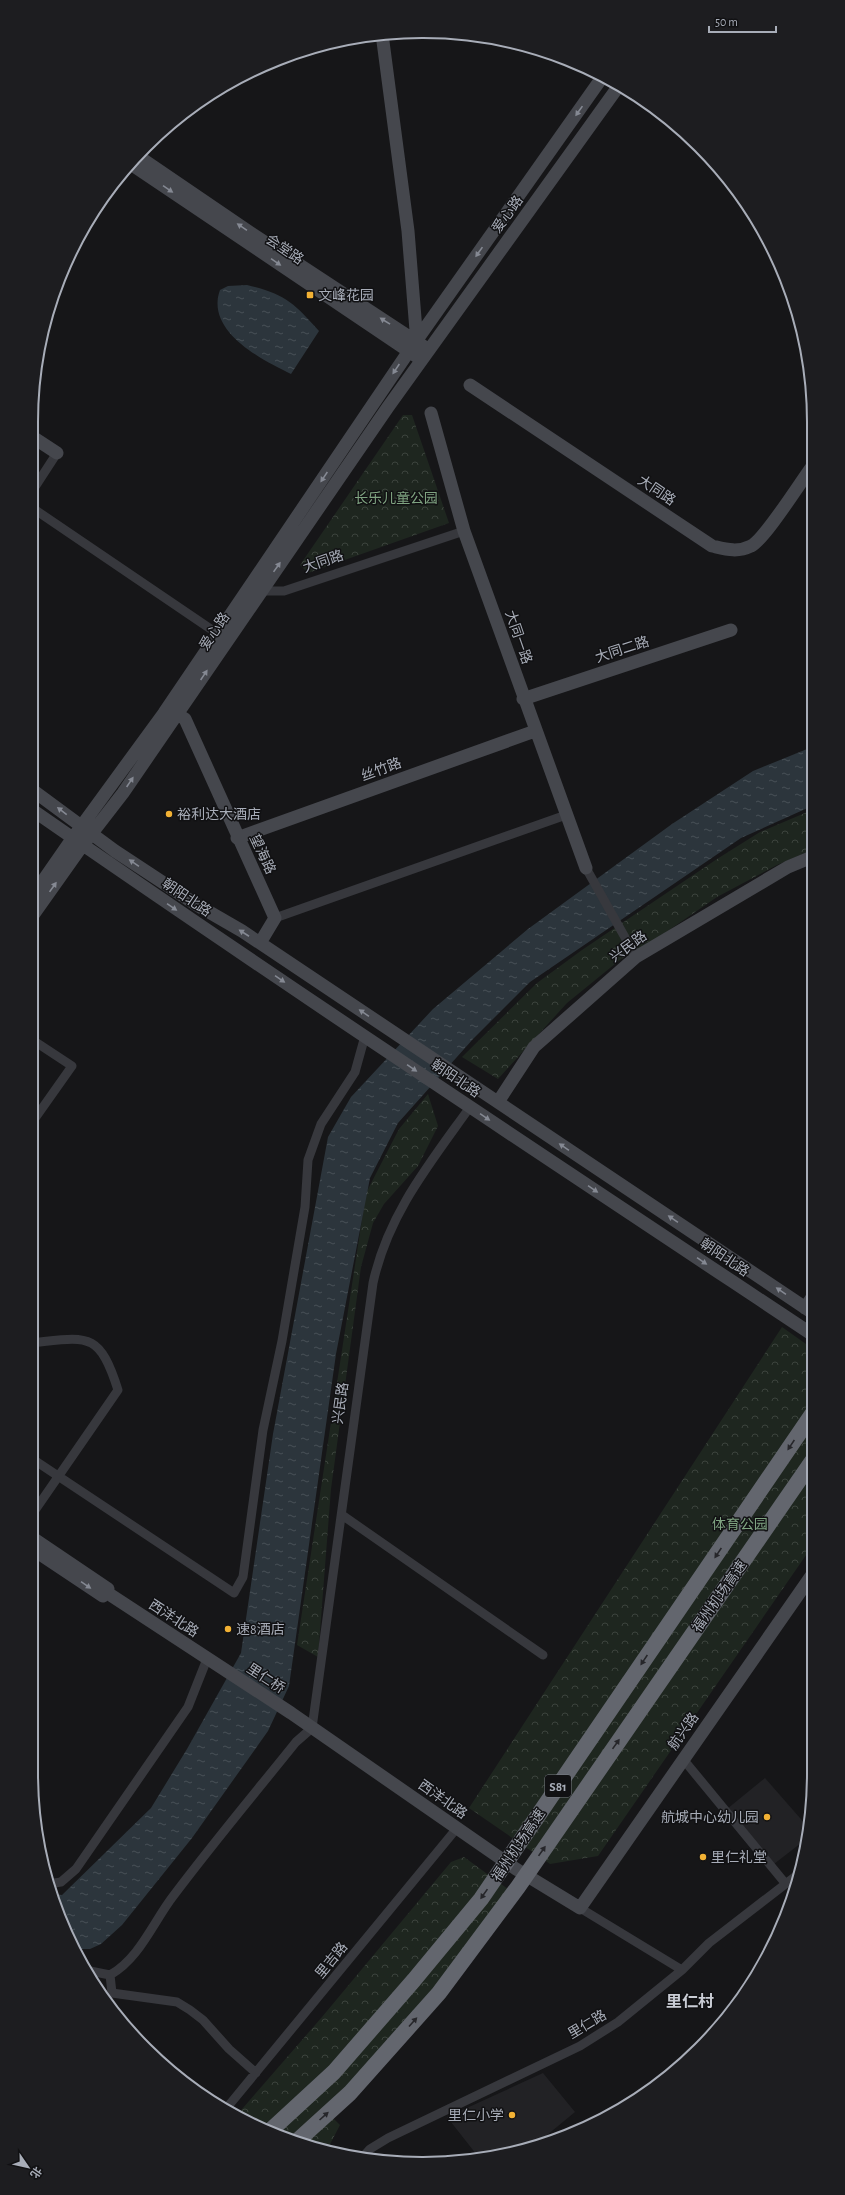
<svg xmlns="http://www.w3.org/2000/svg" width="845" height="2195" font-family="'Alegreya Sans','Noto Sans SC',sans-serif">
  <style>
    .built { fill: #222225 }
    .forest { fill: url(#forest-crowns) }
    .water { fill: url(#water-ripples) }
    .lines { fill: none; stroke-linecap: round; stroke-linejoin: round }
    .street { stroke: #37383d; stroke-width: 9 }
    .secondary { stroke: #45474d; stroke-width: 13 }
    .highway-bridge { stroke: #63666e; stroke-width: 16 }
    .oneway { fill: #858993 }
    .oneway2 { fill: #26262a }
    .poi-dot { fill: #f2b134; stroke: #111113; stroke-width: 1.5 }
    .labels { text-anchor: middle; stroke-width: 3; stroke-linejoin: round; paint-order: stroke }
    .shield { fill: #111113; stroke: #7b7e86; stroke-width: 1 }
    .shield-label { font-size: 13px; font-weight: bold; fill: #a8adb8 }
    .street-label { font-size: 14px; fill: #a8adb8; stroke: #111113 }
    .poi-label { font-size: 14px; fill: #a8adb8; stroke: #111113; text-anchor: start }
    .park-label { font-size: 14px; fill: #7fa381; stroke: #111113 }
    .quarter-label { font-size: 16px; font-weight: bold; fill: #c9ccd4; stroke: #111113 }
    .rim { fill: none; stroke: #a8adb8; stroke-width: 2 }
  </style>
  <defs>
    <pattern id="forest-crowns" width="20" height="18" patternUnits="userSpaceOnUse"><rect width="20" height="18" fill="#1e261f"/><path d="M2 6a3 3 0 1 1 6 0M12 15a3 3 0 1 1 6 0" fill="none" stroke="#3c433d"/></pattern>
    <pattern id="water-ripples" width="26" height="14" patternUnits="userSpaceOnUse"><rect width="26" height="14" fill="#2c353c"/><path d="M2 4q2-2 4 0t4 0M15 11q2-2 4 0t4 0" fill="none" stroke="#485056"/></pattern>
  </defs>
  <rect width="100%" height="100%" fill="#161618"/>
  <path class="built" d="M765,1778L807,1826L805,1840L774,1864L727,1809Z
    M543,2073L575,2112L535,2145L499,2156L480,2159L447,2117Z"/>
  <path class="forest" d="M403,415H412L449,523L308,573L300,565Z
    M812,810V850L777,865L717,897L656,939L621,959L567,1003L498,1079L462,1057L537,983L582,950L717,859L760,832Z
    M428,1094L438,1126L418,1166L384,1204L373,1223L361,1267L331,1489L318,1657L297,1645L366,1193L399,1129Z
    M782,1327L813,1349V1545L598,1856L550,1864L469,1808Z
    M464,1857L512,1892L443,1980L326,2111L340,2125L327,2150L297,2143L236,2116L322,2017L451,1862Z"/>
  <path class="water" d="M247,285C285,294 294,303 319,331L291,374C262,360 205,331 220,290L228,286Z
    M812,747V806L741,838L530,982L473,1039L398,1123L370,1178L336,1354L289,1686L268,1731L192,1838L122,1925L101,1944L90,1949H75L51,1894L62,1895L151,1808L187,1749L241,1653L273,1434L328,1137L351,1097L433,1009L528,929L672,824L753,771Z"/>
  <g class="lines">
    <path class="street" d="M31,493L57,453
      M31,507L218,634
      M260,591H284L464,531
      M586,868L636,957
      M275,918L566,815
      M31,1039L72,1066L31,1124
      M31,1343C87,1337 99,1330 118,1390L31,1516
      M31,1458L234,1593L243,1577L263,1430L282,1341L305,1207L308,1160L321,1124L355,1072L365,1036
      M342,1515L543,1655
      M683,1759L785,1883
      M48,1884L61,1882L76,1869L188,1707L207,1659
      M580,1908L682,1970
      M85,1970L110,1975C140,1958 153,1922 174,1895C213,1843 255,1793 296,1742L312,1728L373,1283C388,1214 430,1163 470,1107
      M110,1975L112,1993L177,2002L190,2010L203,2020L229,2049L256,2073
      M225,2110L457,1828
      M362,2158L370,2149L388,2138L580,2046L618,2022L682,1970L709,1943L801,1872"/>
    <path class="secondary" d="M382,34L408,231L417,343
      M138,156L251,233L423,346
      M131,164L416,356
      M470,385L712,546C725,549 737,553 751,546C764,540 800,483 811,468
      M431,413L464,531L586,868
      M31,436L57,453
      M523,699L731,630
      M177,714L185,719L275,918L260,943
      M31,789L115,851L197,905L242,931L813,1313
      M31,809C289,988 551,1161 813,1335
      M237,838L535,731
      M31,898L72,839L164,713L409,351L601,79
      M31,918L82,846L123,793L388,407L618,87
      M498,1102L534,1047L636,957L788,867L812,857
      M805,1308L813,1296
      M31,1537L108,1589L103,1596L31,1548
      M106,1592L291,1713L516,1869L580,1908L814,1572"/>
    <path class="highway-bridge" d="M270,2131L334,2072L414,1980L481,1899L813,1413
      M295,2143L350,2093L439,1993L518,1887L813,1460"/>
  </g>
  <defs><path id="oneway-solid" d="M-6-.8H1V-3.2L6.5 0L1 3.2V.8H-6Z"/></defs>
  <g class="oneway">
    <use href="#oneway-solid" transform="translate(579 111) rotate(125)"/>
    <use href="#oneway-solid" transform="translate(168 189) rotate(34)"/>
    <use href="#oneway-solid" transform="translate(242 227) rotate(-146)"/>
    <use href="#oneway-solid" transform="translate(479 252) rotate(125)"/>
    <use href="#oneway-solid" transform="translate(276 262) rotate(34)"/>
    <use href="#oneway-solid" transform="translate(385 321) rotate(-148)"/>
    <use href="#oneway-solid" transform="translate(396 369) rotate(124)"/>
    <use href="#oneway-solid" transform="translate(324 477) rotate(124)"/>
    <use href="#oneway-solid" transform="translate(277 567) rotate(-55)"/>
    <use href="#oneway-solid" transform="translate(204 675) rotate(-56)"/>
    <use href="#oneway-solid" transform="translate(130 782) rotate(-56)"/>
    <use href="#oneway-solid" transform="translate(62 811) rotate(-142)"/>
    <use href="#oneway-solid" transform="translate(134 863) rotate(-146)"/>
    <use href="#oneway-solid" transform="translate(53 887) rotate(-55)"/>
    <use href="#oneway-solid" transform="translate(172 907) rotate(34)"/>
    <use href="#oneway-solid" transform="translate(244 933) rotate(-147)"/>
    <use href="#oneway-solid" transform="translate(280 979) rotate(34)"/>
    <use href="#oneway-solid" transform="translate(364 1013) rotate(-146)"/>
    <use href="#oneway-solid" transform="translate(412 1068) rotate(34)"/>
    <use href="#oneway-solid" transform="translate(485 1117) rotate(34)"/>
    <use href="#oneway-solid" transform="translate(564 1147) rotate(-146)"/>
    <use href="#oneway-solid" transform="translate(593 1189) rotate(34)"/>
    <use href="#oneway-solid" transform="translate(673 1219) rotate(-146)"/>
    <use href="#oneway-solid" transform="translate(702 1261) rotate(34)"/>
    <use href="#oneway-solid" transform="translate(781 1291) rotate(-146)"/>
    <use href="#oneway-solid" transform="translate(86 1585) rotate(34)"/>
  </g>
  <g class="oneway2">
    <use href="#oneway-solid" transform="translate(791 1445) rotate(124)"/>
    <use href="#oneway-solid" transform="translate(718 1553) rotate(124)"/>
    <use href="#oneway-solid" transform="translate(644 1660) rotate(124)"/>
    <use href="#oneway-solid" transform="translate(616 1744) rotate(-55)"/>
    <use href="#oneway-solid" transform="translate(542 1851) rotate(-55)"/>
    <use href="#oneway-solid" transform="translate(484 1894) rotate(125)"/>
    <use href="#oneway-solid" transform="translate(413 2022) rotate(-48)"/>
    <use href="#oneway-solid" transform="translate(324 2116) rotate(-42)"/>
  </g>
  <g class="poi-dot">
    <rect x="306" y="291" width="8" height="8" rx="2"/>
    <circle cx="169" cy="814" r="4"/>
    <circle cx="228" cy="1629" r="4"/>
    <circle cx="767" cy="1817" r="4"/>
    <circle cx="703" cy="1857" r="4"/>
    <circle cx="512" cy="2115" r="4"/>
  </g>
  <g class="labels">
    <rect class="shield" x="545" y="1775" width="26" height="22" rx="3"/>
    <g class="shield-label">
      <text x="558" y="1791">S81</text>
    </g>
    <g class="street-label">
      <text transform="translate(507 214) rotate(-54)" y="5">爱心路</text>
      <text transform="translate(285 249) rotate(34)" y="5">会堂路</text>
      <text transform="translate(657 490) rotate(34)" y="5">大同路</text>
      <text transform="translate(323 561) rotate(-19)" y="5">大同路</text>
      <text transform="translate(214 631) rotate(-56)" y="5">爱心路</text>
      <text transform="translate(519 637) rotate(71)" y="5">大同一路</text>
      <text transform="translate(622 649) rotate(-18)" y="5">大同二路</text>
      <text transform="translate(381 769) rotate(-20)" y="5">丝竹路</text>
      <text transform="translate(263 854) rotate(65)" y="5">望海路</text>
      <text transform="translate(187 897) rotate(34)" y="5">朝阳北路</text>
      <text transform="translate(628 946) rotate(-36)" y="5">兴民路</text>
      <text transform="translate(456 1078) rotate(34)" y="5">朝阳北路</text>
      <text transform="translate(725 1257) rotate(34)" y="5">朝阳北路</text>
      <text transform="translate(340 1403) rotate(-82)" y="5">兴民路</text>
      <text transform="translate(719 1596) rotate(-55)" y="5">福州机场高速</text>
      <text transform="translate(174 1618) rotate(33)" y="5">西洋北路</text>
      <text transform="translate(266 1678) rotate(33)" y="5">里仁桥</text>
      <text transform="translate(683 1731) rotate(-55)" y="5">航兴路</text>
      <text transform="translate(443 1799) rotate(35)" y="5">西洋北路</text>
      <text transform="translate(518 1845) rotate(-56)" y="5">福州机场高速</text>
      <text transform="translate(331 1960) rotate(-51)" y="5">里吉路</text>
      <text transform="translate(587 2024) rotate(-31)" y="5">里仁路</text>
    </g>
    <g class="poi-label">
      <text x="318" y="300">文峰花园</text>
      <text x="177" y="819">裕利达大酒店</text>
      <text x="236" y="1634">速8酒店</text>
      <text x="759" y="1822" text-anchor="end">航城中心幼儿园</text>
      <text x="711" y="1862">里仁礼堂</text>
      <text x="504" y="2120" text-anchor="end">里仁小学</text>
    </g>
    <g class="park-label">
      <text x="396" y="503">长乐儿童公园</text>
      <text x="740" y="1529">体育公园</text>
    </g>
    <g class="quarter-label">
      <text x="690" y="2007">里仁村</text>
    </g>
  </g>
  <path d="M0 0H845V2195H0ZM422 38H423A384 384 0 0 1 807 422V1773A384 384 0 0 1 423 2157H422A384 384 0 0 1 38 1773V422A384 384 0 0 1 422 38Z" fill="#1d1d20" fill-rule="evenodd"/>
  <path class="rim" d="M422 38H423A384 384 0 0 1 807 422V1773A384 384 0 0 1 423 2157H422A384 384 0 0 1 38 1773V422A384 384 0 0 1 422 38Z"/>
  <g transform="translate(28 2167) rotate(124)" stroke="#111113" stroke-width="3" paint-order="stroke">
  <path d="M0-3L7 15L0 10L-7 15Z" fill="#a8adb8"/>
  <text y="-6" font-size="11" font-weight="bold" text-anchor="middle" fill="#a8adb8">北</text>
  </g>
  <path d="M709 26v6h67v-6" fill="none" stroke="#a8adb8" stroke-width="2"/>
  <text x="715" y="26" font-size="12" fill="#a8adb8" stroke="#111113" stroke-width="3" paint-order="stroke">50 m</text>
</svg>
